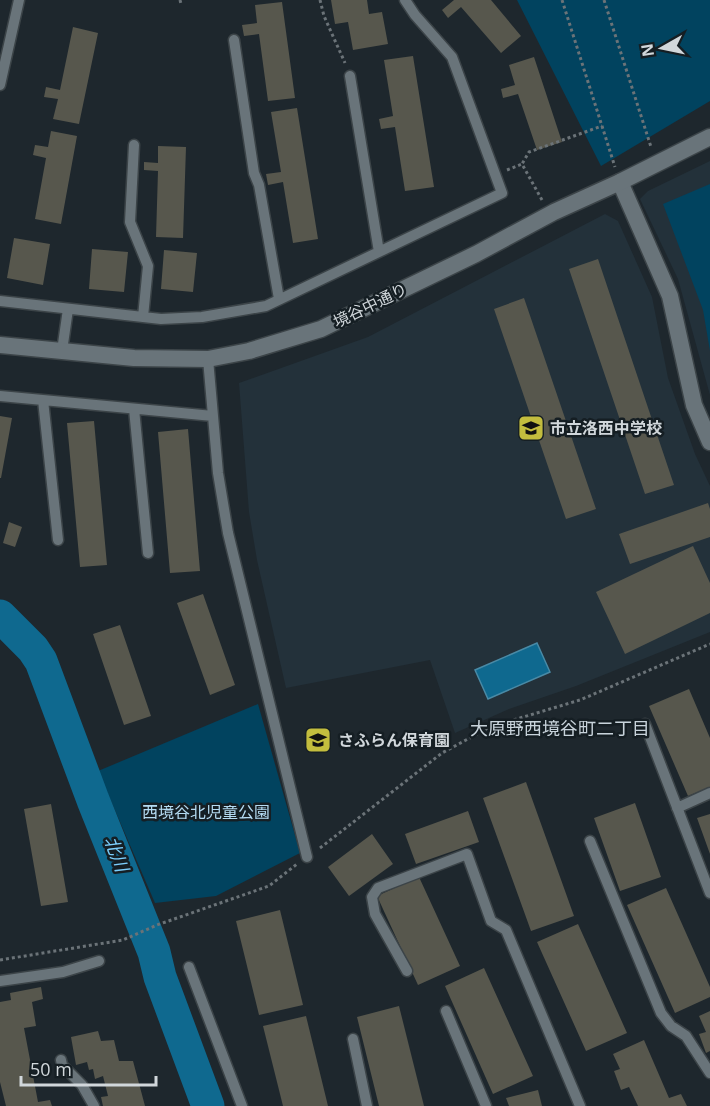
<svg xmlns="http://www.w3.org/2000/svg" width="710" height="1106" font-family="'Open Sans','Noto Sans JP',sans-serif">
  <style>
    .built { fill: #23313a }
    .green { fill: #01435f }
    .water { fill: #0f698f; stroke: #498aa6; stroke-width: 1.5 }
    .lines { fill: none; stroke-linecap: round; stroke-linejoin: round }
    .river { stroke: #0f698f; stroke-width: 33 }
    .building { fill: #57574d }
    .service-casing { stroke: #3c4448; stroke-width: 13 }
    .minor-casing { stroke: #3c4448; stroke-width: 19 }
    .tertiary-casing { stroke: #3c4448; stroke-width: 19 }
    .path { stroke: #6b7378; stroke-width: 3; stroke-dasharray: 3 3; stroke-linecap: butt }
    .service { stroke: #69747a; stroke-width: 10 }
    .minor { stroke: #69747a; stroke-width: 16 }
    .tertiary { stroke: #69747a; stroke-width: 16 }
    .labels { text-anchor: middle; stroke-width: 5; stroke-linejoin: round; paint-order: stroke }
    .street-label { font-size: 16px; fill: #d1d7db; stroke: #151e23 }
    .poi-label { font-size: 16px; font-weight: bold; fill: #d1d7db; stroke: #151e23; text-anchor: start }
    .park-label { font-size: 16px; fill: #b4dbf2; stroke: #151e23 }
    .neighbourhood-label { font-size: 18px; fill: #c8d3db; stroke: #151e23 }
    .water-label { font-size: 18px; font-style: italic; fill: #7ccefb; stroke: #151e23 }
  </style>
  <rect width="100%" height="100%" fill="#1e272d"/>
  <path class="built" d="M710,161V395L678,279L640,199L648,191Z
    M605,214L618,221L652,297L668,378L695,454L710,486V632L576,686L509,709L455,733L430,660L286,688L257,560L249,512L239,383L368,337Z"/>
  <path class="green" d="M517,0H710V101L601,166Z
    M710,184V351L703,310L663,204Z
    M258,704L300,853L216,896L155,903L98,771Z"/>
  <path class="water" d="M537,643L550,672L488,699L475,670Z"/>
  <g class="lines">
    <path class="river" d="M0,616L33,649L41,661L93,800L154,952L160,977L208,1106"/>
  </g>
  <path class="building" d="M331,0H367L369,14L382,12L388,44L353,50L348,22L335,24Z
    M454,0H491L521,36L501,53L461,7L448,18L442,10Z
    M282,2L295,98L268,101L259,34L244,36L242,25L257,23L255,5Z
    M73,27L98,33L79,124L53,119L58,99L44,97L46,87L60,90Z
    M413,56L434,187L405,191L395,127L381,129L379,119L393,116L384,60Z
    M534,57L562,142L537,150L518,94L503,98L501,89L515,85L509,65Z
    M297,108L318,239L293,243L283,182L268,185L266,174L281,172L271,112Z
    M51,131L77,136L61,224L35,219L46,158L33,155L35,145L48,147Z
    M158,146L186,147L183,238L156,237L158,171L144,170V162L158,163Z
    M14,238L50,244L43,285L7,278Z
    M92,249L128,252L124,292L89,289Z
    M164,250L197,253L193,292L161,289Z
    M598,259L674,485L645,494L569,269Z
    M524,298L596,509L566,519L494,309Z
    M0,416L12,418L1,478H0Z
    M94,421L107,565L80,567L67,423Z
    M188,429L200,571L170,573L158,432Z
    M708,503L710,509V537L630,564L619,534Z
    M9,522L22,527L15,547L3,543Z
    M693,546L710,583V613L625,654L596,592Z
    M203,594L235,685L210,695L177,603Z
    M120,625L151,716L124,725L93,634Z
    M689,689L710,738V787L688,796L649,706Z
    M526,782L574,916L531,931L483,798Z
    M635,803L661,877L620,891L594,818Z
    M51,804L68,902L41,906L24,809Z
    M468,811L479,842L416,864L405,834Z
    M710,814V854L697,818Z
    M372,834L393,864L349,896L328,867Z
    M419,877L460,966L418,985L377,896Z
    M666,888L710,987V997L675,1013L627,905Z
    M280,910L303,1005L259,1015L236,921Z
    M578,924L627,1033L586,1051L537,942Z
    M484,968L533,1076L493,1094L445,986Z
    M41,987L43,999L32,1002L36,1026L24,1028L38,1102L50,1100L52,1106H6L0,1082V1002L11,1000L10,993Z
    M399,1006L424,1106H379L357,1017Z
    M710,1011V1051L706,1053L699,1034L706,1032L699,1016Z
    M306,1016L328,1106H283L263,1026Z
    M98,1031L101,1041L114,1040L119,1061H133L145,1106H103L101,1097L108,1096L103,1076L95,1079L93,1069L89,1070L87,1062L76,1065L71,1037Z
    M644,1040L669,1098L681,1094L687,1106H638L629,1087L621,1090L614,1071L620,1069L613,1054Z
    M538,1090L542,1106H509L506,1098Z"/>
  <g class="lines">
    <defs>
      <path id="service" d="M234,40L254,173L259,185L279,299
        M350,76L379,252
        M0,85L19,0
        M134,145L130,222L148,266L143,317
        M0,301L161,319L202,317L266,306L502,193L452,57L415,15L405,0
        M62,351L68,309
        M208,359L218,473L228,533L307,857
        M0,396L213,416
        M43,400L58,540
        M134,409L148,553
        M645,724L710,893
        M677,808L710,793
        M590,841L661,1013L671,1026L686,1036L710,1073
        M189,967L242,1106
        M407,971L375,914L372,897L378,888L467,854L491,921L506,930L580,1106
        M0,981L63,972L99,961
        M446,1011L486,1106
        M353,1039L367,1106
        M61,1060L62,1065L82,1085L94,1106"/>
      <path id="minor" d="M620,182L670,296L694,405L710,442"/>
      <path id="tertiary" d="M0,345L134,358L208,359L249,351L321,329L476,254L554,212L620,182L710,137"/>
    </defs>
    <use href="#service" class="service-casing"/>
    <use href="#minor" class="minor-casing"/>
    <use href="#tertiary" class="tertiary-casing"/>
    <path class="path" d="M180,0L181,4
      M320,0L324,16L345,63
      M562,0L615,167
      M604,0L651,147
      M507,170L522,164
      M542,200L522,164L529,152L602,126
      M320,848L442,753L490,727L580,700L710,644
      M0,960L123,940L157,925L269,886L297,864"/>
    <use href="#service" class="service"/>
    <use href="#minor" class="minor"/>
    <use href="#tertiary" class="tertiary"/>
  </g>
  <defs>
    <symbol id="school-square" viewBox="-11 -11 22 22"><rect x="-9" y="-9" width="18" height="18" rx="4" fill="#c3bd3e" stroke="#151e23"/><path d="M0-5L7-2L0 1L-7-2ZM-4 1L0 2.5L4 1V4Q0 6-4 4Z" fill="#111"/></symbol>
  </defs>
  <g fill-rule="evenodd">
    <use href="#school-square" x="516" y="413" width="30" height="30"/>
    <use href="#school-square" x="303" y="725" width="30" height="30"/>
  </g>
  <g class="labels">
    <g class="street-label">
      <text transform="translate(370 305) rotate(-26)" y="6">境谷中通り</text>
    </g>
    <g class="poi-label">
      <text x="550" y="434">市立洛西中学校</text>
      <text x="338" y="746">さふらん保育園</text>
    </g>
    <g class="park-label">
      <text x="206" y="818">西境谷北児童公園</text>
    </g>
    <g class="neighbourhood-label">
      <text x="560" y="735">大原野西境谷町二丁目</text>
    </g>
    <g class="water-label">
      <text transform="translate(116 854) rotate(69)" y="6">北川</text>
    </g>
  </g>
  <g transform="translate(662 48) rotate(261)" stroke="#151e23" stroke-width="4.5" paint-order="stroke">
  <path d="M0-4.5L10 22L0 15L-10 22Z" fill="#d1d7db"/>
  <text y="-9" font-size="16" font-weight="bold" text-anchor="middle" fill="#d1d7db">N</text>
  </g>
  <path d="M21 1076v9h135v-9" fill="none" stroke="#d1d7db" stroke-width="3"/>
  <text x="30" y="1076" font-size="18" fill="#d1d7db" stroke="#151e23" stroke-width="4.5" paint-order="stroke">50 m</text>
</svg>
